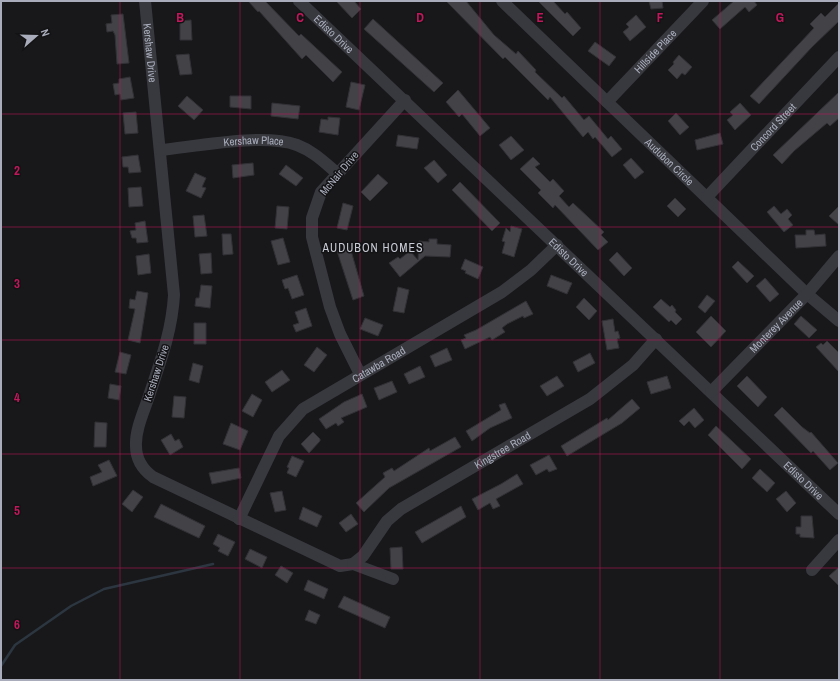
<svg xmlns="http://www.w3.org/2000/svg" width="840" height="681" font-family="'Archivo Narrow',sans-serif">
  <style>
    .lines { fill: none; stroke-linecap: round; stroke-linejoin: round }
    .stream { stroke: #2c3640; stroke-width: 2.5 }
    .building { fill: #424247; stroke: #323136 }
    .minor { stroke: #38393f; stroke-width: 12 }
    .grid { fill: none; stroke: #c2185b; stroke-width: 1; stroke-opacity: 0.55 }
    .labels { text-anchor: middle; stroke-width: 3; stroke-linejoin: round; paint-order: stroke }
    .street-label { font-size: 11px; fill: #a9adbb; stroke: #131315 }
    .neighbourhood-label { font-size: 12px; letter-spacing: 1px; fill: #cacdd7; stroke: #131315 }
    .grid-label { font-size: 13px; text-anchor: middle; font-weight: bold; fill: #c2185b; stroke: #131315; stroke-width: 3; stroke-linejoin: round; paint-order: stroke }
  </style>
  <rect width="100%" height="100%" fill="#18181a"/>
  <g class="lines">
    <path class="stream" d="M1,666L15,645L71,606L104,589L213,564"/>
  </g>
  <path class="building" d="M248,1H265L299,36L301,34L342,72L333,82L306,55L302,59L259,11L258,12Z
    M336,1H354L361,9L352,18Z
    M446,1H466L494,35L516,54L518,51L536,70L535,72L562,98L564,96L584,120L589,116L608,139L611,136L622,149L612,157L595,137L593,139L588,132L583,137L550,97L548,100L505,57L503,59Z
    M538,1H553L565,14L567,12L581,28L573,36Z
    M649,1H662L663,8L651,9Z
    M734,1H754L757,5L749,12L745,7L720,29L712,20Z
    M839,3V21L812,47L759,104L750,96L814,28L810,24L821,13L825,17Z
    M123,14L129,63L117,64L115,35L113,31L107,32L106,24L112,23L111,15Z
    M636,15L646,27L630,41L623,32L629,27L626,24Z
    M373,19L443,83L434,92L364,29Z
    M191,20L192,40H180V21Z
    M595,42L616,57L609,66L588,51Z
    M189,54L192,74L180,75L176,55Z
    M679,55L692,67L685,75L682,73L677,79L668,70L674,64L673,62Z
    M130,77L134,98L121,100L120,94L115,95L113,84L119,83V79Z
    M351,82L365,85L359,110L346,107Z
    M458,90L490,128L480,136L462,114L459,117L446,102Z
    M839,92V118L830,126L827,123L794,151L782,164L773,155Z
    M187,96L203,110L194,120L178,106Z
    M230,96H251V109L230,107Z
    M272,103L300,106L298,119L271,116Z
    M740,103L751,115L735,130L727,120L733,115L730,112Z
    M136,112L138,133L125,134L123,113Z
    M676,113L689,127L680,135L668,121Z
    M328,117L340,118L338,135L319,132L321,119L328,120Z
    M720,133L723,144L697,150L695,140Z
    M398,135L419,138L417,149L396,146Z
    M511,136L524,150L511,160L499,145Z
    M138,155L141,172L129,173L128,167H123L122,157Z
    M533,157L540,164L535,167L550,182L553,179L564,191L559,196L569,207L573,203L604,232L601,235L608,242L598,250L555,205L553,208L538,193L541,190L520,169Z
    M631,158L644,172L635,179L623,165Z
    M434,160L447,175L438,183L424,168Z
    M253,163L254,175L233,178L232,165Z
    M286,165L303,178L296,186L279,174Z
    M195,173L206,178L202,187L206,188L201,198L186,191Z
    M378,174L388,183L370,201L361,192Z
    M460,182L500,223L492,231L452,190Z
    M141,187L143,206L129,207L128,188Z
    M675,198L686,209L678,217L667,206Z
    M343,203L353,206L347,230L337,228Z
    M277,206L289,207L287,229L275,228Z
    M774,206L781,214L787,209L792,215L788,219L793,225L784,232L767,212Z
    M839,206V225L829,216Z
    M204,215L207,236L195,237L193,216Z
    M145,221L148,242L137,243L136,238H132L130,231L136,230L135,223Z
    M511,226L522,229L514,257L502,253L505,242L502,241L506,228L510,232Z
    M806,230H814L815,235L825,234L826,246L796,248L795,235H806Z
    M222,234H231L233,254L223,255Z
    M283,238L290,262L278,265L271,241Z
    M429,239H437V244L451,245L450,257L425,256L400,277L389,263L398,257L400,259L410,251L418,260L419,241L429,242Z
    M350,247L364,296L353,300L337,251Z
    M617,252L632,268L624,276L609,260Z
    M211,253L212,273L201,274L199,254Z
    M149,254L151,273L138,275L136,256Z
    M465,259L483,267L478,279L465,273L466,271L461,269Z
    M738,261L754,276L747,283L732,267Z
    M297,275L304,295L292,299L288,288L285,289L282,280Z
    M551,275L572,283L567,294L547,286Z
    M765,278L779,294L770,302L756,286Z
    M201,285L212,286L210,308L195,306L196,298H199Z
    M398,287L409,290L404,313L393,311Z
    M137,291L148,293L140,343L128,340L135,309L129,308L130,299L135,300Z
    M707,295L715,301L705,313L698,307Z
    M584,298L597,311L589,320L576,307Z
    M661,299L670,307L672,305L676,310L675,312L682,319L676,325L671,320L669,322L653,307Z
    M526,301L533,314L524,318L523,316L507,324L502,328L505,332L492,340L490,337L465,349L461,340L466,338L464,335L476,330Z
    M306,308L312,326L296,332L293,325L299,323L295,312Z
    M711,316L726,331L711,347L696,332Z
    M801,316L817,330L809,338L794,324Z
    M365,318L383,325L378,336L360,329Z
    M613,319L615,332L618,331L620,338L617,339L619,348L607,350L602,321Z
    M194,323H206V344H194Z
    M827,341L839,353V372L816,347L821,343L823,345Z
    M317,347L327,355L314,372L304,365Z
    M447,348L452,360L435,367L430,356Z
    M120,352L131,355L126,374L115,372Z
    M590,353L595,363L578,372L573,362Z
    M193,363L203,366L199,383L189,380Z
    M420,366L425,377L409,384L404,374Z
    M282,370L290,380L272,392L265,382Z
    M557,376L564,386L547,396L540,386Z
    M667,376L671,388L651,394L647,382Z
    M747,376L767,397L758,407L737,386Z
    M392,381L397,392L379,400L374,388Z
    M110,384L121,386L119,400L108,398Z
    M252,394L262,400L253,417L242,411Z
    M362,394L367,407L341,418L344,422L338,426L336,423L326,429L319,419L344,402Z
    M174,396L186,397L184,418L172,417Z
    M632,399L640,408L622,423L567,456L561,446L607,418L608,420Z
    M505,403L512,418L490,428L472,441L466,431L501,410L499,405Z
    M782,407L802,427L810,433L811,432L838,463L830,470L813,451L811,453L774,415Z
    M694,408L704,420L695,428L689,421L684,426L679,421Z
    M95,422L107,423L106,447H94Z
    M231,423L248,431L240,450L223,444Z
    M716,426L751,459L742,469L708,435Z
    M313,432L320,439V441L309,453L301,444Z
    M171,434L175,441L179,439L183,447L170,455L161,440Z
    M455,437L461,447L389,488L364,512L356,503L385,477L383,473L392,468L394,471L429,448L430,451Z
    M549,455L557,469L549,472L547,469L536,475L530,465Z
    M292,456L304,461L296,477L287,473L289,468L287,467Z
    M109,460L117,476L93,486L90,477L102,472L98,465Z
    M239,468L241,478L212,484L209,473Z
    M760,469L775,483L767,492L752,478Z
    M517,474L523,484L496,499L500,506L493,509L490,503L478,510L472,499L501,484Z
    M133,490L143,497L132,512L122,504Z
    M282,491L286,510L275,512L270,493Z
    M786,491L796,503L787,512L776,499Z
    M161,504L205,526L199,538L154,517Z
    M461,506L466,517L422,543L415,532Z
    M303,507L322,516L317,527L299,519Z
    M351,514L358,524L346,532L339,523Z
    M801,516H812L814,538L800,537V534H796V527H801Z
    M218,534L235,542L228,556L218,551L220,548L213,544Z
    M402,547L403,569H391L390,548Z
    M250,549L267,557L262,568L245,559Z
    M281,566L293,573L287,583L275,575Z
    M839,567V586L829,576Z
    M308,580L328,589L324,599L304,590Z
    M344,596L390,617L385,628L338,607Z
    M309,610L320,615L316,624L305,620Z"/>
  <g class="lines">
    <g class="minor">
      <path id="s1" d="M145,1L174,295C172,330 161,360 150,393C145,409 135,429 136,446C136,459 142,469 153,477L340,566L353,564L393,579"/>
      <path id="s2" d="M299,1L839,514"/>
      <path id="s3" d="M502,1L807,294L839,321"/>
      <path id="s4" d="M607,102L703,1"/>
      <path id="s5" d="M161,150C198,146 264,133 297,145C313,151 325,163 337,173"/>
      <path id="s6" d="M707,197L839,57"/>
      <path d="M360,374L340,334L330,307L312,237V218L321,192L405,100"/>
      <path id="s7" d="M711,392L807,294L839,256"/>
      <path id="s8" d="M239,519L279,436L303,409L502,292L531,270L557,245"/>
      <path id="s9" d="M353,564L363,556L387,521L401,509L590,399L633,365L656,339"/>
      <path d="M812,570L839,540"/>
    </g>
  </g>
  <path class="grid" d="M120,1V680M240,1V680M360,1V680M480,1V680M600,1V680M720,1V680M1,114H839M1,227H839M1,340H839M1,454H839M1,568H839"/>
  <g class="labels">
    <g class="street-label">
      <text dy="4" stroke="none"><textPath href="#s2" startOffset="48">Edisto Drive</textPath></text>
      <text dy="4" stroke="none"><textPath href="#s4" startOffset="70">Hillside Place</textPath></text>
      <text dy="4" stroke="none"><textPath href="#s1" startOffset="52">Kershaw Drive</textPath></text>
      <text dy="4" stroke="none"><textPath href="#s6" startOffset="96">Concord Street</textPath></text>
      <text dy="4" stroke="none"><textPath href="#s5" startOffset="93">Kershaw Place</textPath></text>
      <text dy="4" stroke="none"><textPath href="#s3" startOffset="232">Audubon Circle</textPath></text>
      <text transform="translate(339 173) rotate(-50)" y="4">McNair Drive</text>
      <text dy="4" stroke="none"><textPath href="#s2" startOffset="372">Edisto Drive</textPath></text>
      <text dy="4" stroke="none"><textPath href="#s7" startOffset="93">Monterey Avenue</textPath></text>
      <text dy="4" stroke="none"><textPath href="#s8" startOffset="216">Catawba Road</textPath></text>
      <text transform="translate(156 373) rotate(-72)" y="4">Kershaw Drive</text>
      <text dy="4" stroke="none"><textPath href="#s9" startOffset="191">Kingstree Road</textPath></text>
      <text dy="4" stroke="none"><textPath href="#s2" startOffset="696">Edisto Drive</textPath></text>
    </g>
    <g class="neighbourhood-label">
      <text x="373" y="252">AUDUBON HOMES</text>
    </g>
  </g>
  <g class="grid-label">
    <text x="180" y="22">B</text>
    <text x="300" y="22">C</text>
    <text x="420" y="22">D</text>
    <text x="540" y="22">E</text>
    <text x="660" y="22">F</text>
    <text x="780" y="22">G</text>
    <text x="17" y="175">2</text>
    <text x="17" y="288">3</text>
    <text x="17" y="402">4</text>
    <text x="17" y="515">5</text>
    <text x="17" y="629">6</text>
  </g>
  <rect width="840" height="681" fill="none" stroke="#a9adbb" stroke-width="4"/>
  <g transform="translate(36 36) rotate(70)" stroke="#131315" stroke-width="3" paint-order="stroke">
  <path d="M0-3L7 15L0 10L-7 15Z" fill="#a9adbb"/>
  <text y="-6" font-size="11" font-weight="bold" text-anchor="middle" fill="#a9adbb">N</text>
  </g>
</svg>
